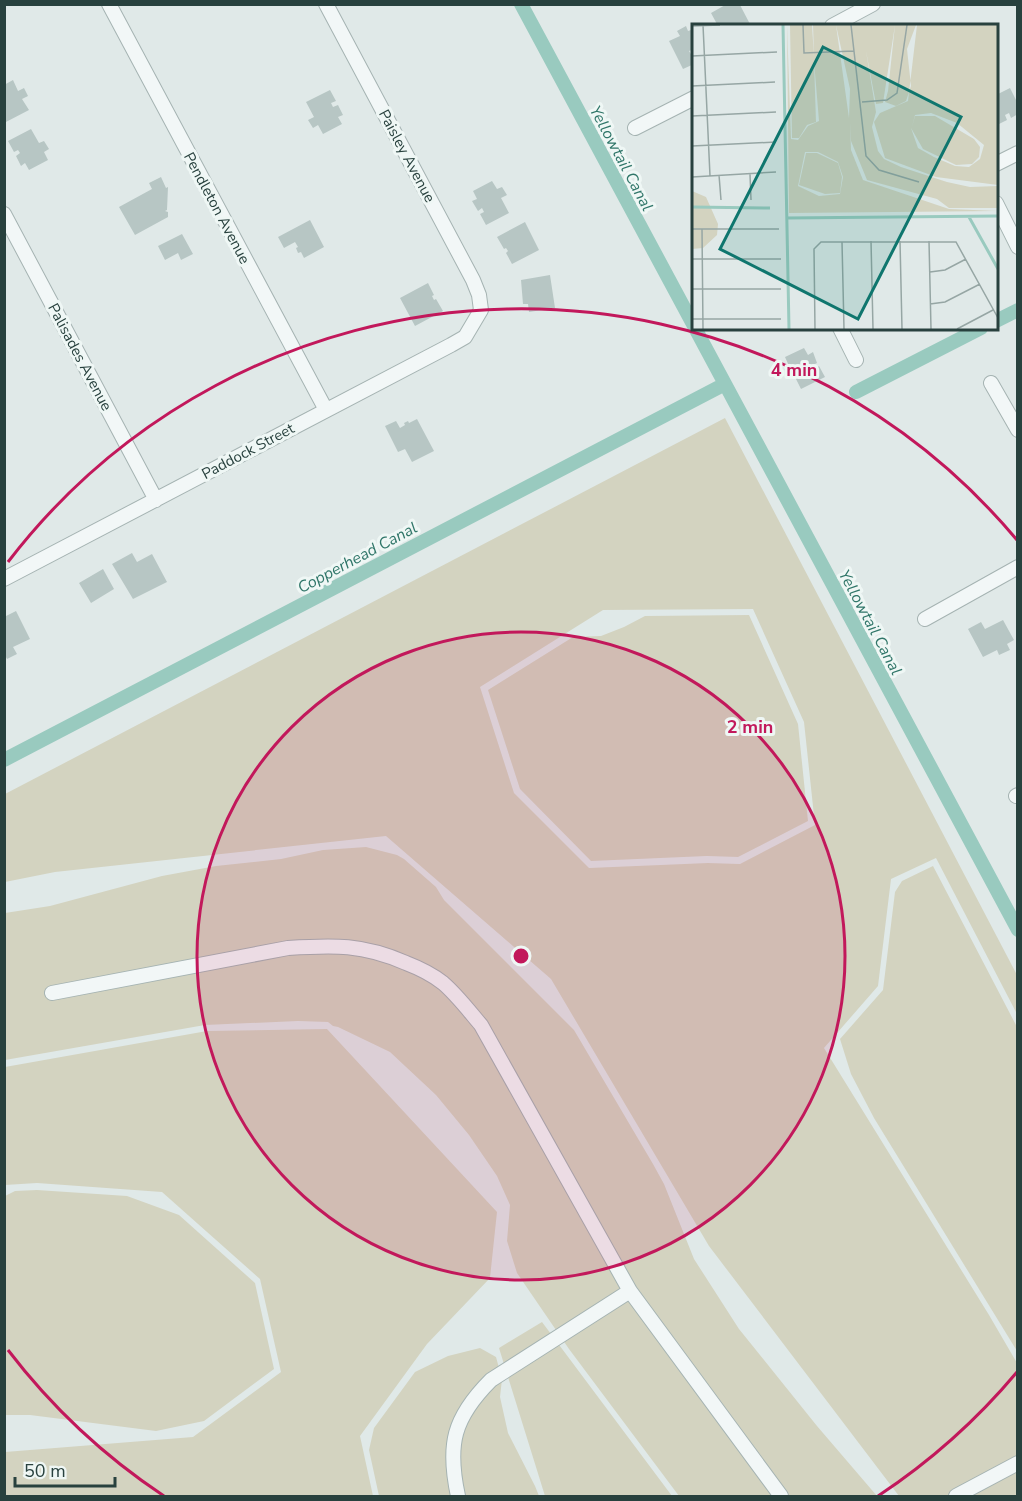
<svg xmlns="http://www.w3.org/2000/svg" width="1022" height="1501" font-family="'Nunito Sans',sans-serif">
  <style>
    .green { fill: #d3d3c0; fill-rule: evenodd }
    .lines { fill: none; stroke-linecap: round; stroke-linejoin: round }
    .canal { stroke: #99cabf; stroke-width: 14 }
    .building { fill: #b7c6c4 }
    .street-casing { stroke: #a5b3b2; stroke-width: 16 }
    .street { stroke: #f2f7f7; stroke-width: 14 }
    .ring { fill: none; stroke: #c2185b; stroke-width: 3 }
    .labels { text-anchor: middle; stroke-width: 6; stroke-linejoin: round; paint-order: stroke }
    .street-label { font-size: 15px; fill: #28413e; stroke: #eff7f5 }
    .water-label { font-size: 16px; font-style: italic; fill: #307669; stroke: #eff7f5 }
    .inset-river { fill: none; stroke: #99cabf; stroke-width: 3 }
    .inset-road { fill: none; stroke: #96a6a4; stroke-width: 1.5 }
    .view { fill: #0f766e; fill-opacity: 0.15; stroke: #0f766e; stroke-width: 3 }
    .inset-edge { fill: none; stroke: #28413e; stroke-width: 3 }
    .centre { fill: #c2185b; stroke: #eff7f5; stroke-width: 3 }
    .ring-label { font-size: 18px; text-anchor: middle; font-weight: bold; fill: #c2185b; stroke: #eff7f5; stroke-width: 6; stroke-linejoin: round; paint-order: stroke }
  </style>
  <rect width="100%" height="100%" fill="#e0e9e8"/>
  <path class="green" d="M725,418L1017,975V1014L936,858L891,879L878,986L824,1048L989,1315L1017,1363V1496H899L709,1246L551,979L386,836L55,872L5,882V794ZM753,609L804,722L815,825L740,864L708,863L589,868L514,793L480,687L603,610Z
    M749,615L798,724L808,821L738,857L707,856L591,861L520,789L488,690L573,637L601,636L624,627L645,616Z
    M366,847L397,855L404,859L436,887L444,900L574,1030L653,1164L664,1184L694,1259L739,1329L817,1426L877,1496H679L569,1349L517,1273L507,1241L510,1205L497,1176L469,1135L436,1095L390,1052L338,1027L333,1026L328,1022L298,1021L205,1025L5,1060V913L50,906L162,876L216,866L281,859L323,850Z
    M933,866L1017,1027V1351L874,1118L851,1074L840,1039L883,990L895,892L902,881Z
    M327,1029L497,1212L490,1278L427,1344L360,1436L373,1496H5V1452L193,1437L281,1372L260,1279L162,1192L37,1183L5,1185V1067L207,1031Z
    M37,1190L127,1196L179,1215L255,1283L274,1369L204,1421L156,1431L30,1415H5V1196L15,1191Z
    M542,1322L672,1496H545L499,1348Z
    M480,1348L496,1357L502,1379L500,1397L508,1433L535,1486L539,1496H379L369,1450L374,1428L415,1372L448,1356Z"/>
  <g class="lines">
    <path class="canal" d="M521,4L694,326
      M996,321L1018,310
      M695,328L1018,930
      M856,392L981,328
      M4,760L725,384"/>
  </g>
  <path class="building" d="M727,4H737L738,6L740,5L751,26H718L711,13Z
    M686,26L688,31L694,29V49L689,51L694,59V64L683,69L669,41L680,36L677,31Z
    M13,80L18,91L24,88L28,96L22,99L29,110L4,123V85Z
    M1010,88L1018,104V114L1011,118L1009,113L1005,115L1007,120L997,125L996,95Z
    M330,90L336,101L331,103L333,107L338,105L343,115L338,117L342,124L323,134L318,125L313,128L308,120L314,117L306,102Z
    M31,129L39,143L44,141L49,149L44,152L48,160L29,170L25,163L21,166L16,156L20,153L18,150L14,152L8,141Z
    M161,177L166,188L168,187L167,210L165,211L168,212V217L135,235L119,207L152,189L149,183Z
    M492,181L497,189L502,187L507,195L501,198L509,213L486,225L480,214L484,212L482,208L478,211L472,201L477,199L473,191Z
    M310,220L324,247L304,258L301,252L298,253L296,248L298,247L295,242L284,248L278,237Z
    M525,222L539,250L512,264L506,253L508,251L506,248L504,249L497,237Z
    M182,234L193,254L181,260L178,253L165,260L158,246Z
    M550,275L555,308L529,312L528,304H523L521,280Z
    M428,283L434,295L432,296L434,300L436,299L443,311L415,326L400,298Z
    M804,348L808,355L813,352L817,363L813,365L815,369L819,366L825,377L801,389L794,375L788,377L784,369L789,366L785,357Z
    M417,419L434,451L412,462L405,449L398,452L385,426L396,421L400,428L405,425L404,423L408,421L409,423Z
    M132,553L137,562L152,554L167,582L133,599L112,564Z
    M103,569L114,589L91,603L79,583Z
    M16,611L30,639L13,647L17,654L7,659L4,653V617Z
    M1003,620L1014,640L1007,644L1010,650L999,655L997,650L983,657L968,629L981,622L985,629Z"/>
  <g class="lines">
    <defs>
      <path id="street" d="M109,4L326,410
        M832,26L873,4
        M635,128L694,98
        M996,164L1018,153
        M996,203L1018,247
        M4,214L156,500
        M840,328L856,360
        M991,383L1018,430
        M4,579L451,345L465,337L481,310L479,295L473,280L326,4
        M925,619L1018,567
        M1016,796L1018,795
        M52,993L288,948C334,945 363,944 406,963C419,968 433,975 443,983C457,995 469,1011 481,1025L630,1291L781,1496
        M458,1496C447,1445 453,1418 491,1380L630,1291
        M956,1496L1018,1463"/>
    </defs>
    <use href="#street" class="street-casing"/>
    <use href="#street" class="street"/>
  </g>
  <circle cx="521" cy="956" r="324" fill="#c2185b" fill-opacity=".12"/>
  <g class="ring">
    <circle cx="521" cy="956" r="324"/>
    <path d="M1017 1372A647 647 0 0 1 878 1496M164 1496A647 647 0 0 1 8 1350M8 562A647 647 0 0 1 1017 540"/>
  </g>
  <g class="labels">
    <g class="street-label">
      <text transform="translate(407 156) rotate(62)" y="5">Paisley Avenue</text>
      <text transform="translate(217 208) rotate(62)" y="5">Pendleton Avenue</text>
      <text transform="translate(80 357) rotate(62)" y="5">Palisades Avenue</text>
      <text transform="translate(248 451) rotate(-28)" y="5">Paddock Street</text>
    </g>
    <g class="water-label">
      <text transform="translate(622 158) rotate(62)" y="6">Yellowtail Canal</text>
      <text transform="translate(357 557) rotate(-28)" y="6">Copperhead Canal</text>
      <text transform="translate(871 622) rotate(62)" y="6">Yellowtail Canal</text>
    </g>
  </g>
  <g transform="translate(692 24)">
    <rect width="306" height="306" fill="#e0e9e8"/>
    <path d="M95,1L99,115L106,116L116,102L127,97L122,37L124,98L115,101L107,114H100L98,1H120L122,33L121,1H144L157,94L158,65L144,1H224L215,25L219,62L214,77L204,82L193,78L196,67L203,1L191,79L184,80L174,27L184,88L180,103L186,127L192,135L209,143L255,158L278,163L306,162V184H257L245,175L175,156L159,117L158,99L159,126L171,156L257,185L306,187L97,189ZM113,128H126L146,138L151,153L148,170L127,172L106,162ZM225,1H306V161L244,153L193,134L182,98L188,89L216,77ZM239,89L265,99L292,121L288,135L277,143L263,142L242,133L226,124L219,104L231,125L264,141L280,140L287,133L288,123L282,115L243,92H223L220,103L223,91ZM114,129H125L146,139L150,153L148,169L133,170L107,161ZM0,167L14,173L26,200L25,211L11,224L0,225Z" fill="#d3d3c0" fill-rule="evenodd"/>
    <path class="inset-river" d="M91,1L97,305M0,183L78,184M277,193L306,245M95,194L306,192"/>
    <path class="inset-road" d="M11,1L18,152M111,1L112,29L162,27M159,1L174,132L187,146L227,158M0,2L28,1M0,32L85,28M0,62L83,58M170,78L195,76L205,69L215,1M0,92L84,88M0,122L84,118M58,150L59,176M27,151L29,176M0,153L84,148M0,205H87M10,205L11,305M179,217L181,305M208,217L210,305M237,217L239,305M150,218L152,305M0,235H89M238,248L253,246L274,235M0,265H89M238,280L253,278L288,260M0,295H89M123,305L122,225L129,218H264L306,294M265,305L301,286"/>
    <path class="view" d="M131,23L269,93L166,295L28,225Z"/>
    <rect width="306" height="306" class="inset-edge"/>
  </g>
  <circle cx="521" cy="956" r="9" class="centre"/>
  <g class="ring-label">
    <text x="794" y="376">4 min</text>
    <text x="750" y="733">2 min</text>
  </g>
  <rect width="1022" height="1501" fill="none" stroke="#28413e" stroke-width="12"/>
  <path d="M15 1477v9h100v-9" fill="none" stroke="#28413e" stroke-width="3"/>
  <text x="24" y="1477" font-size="18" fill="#28413e" stroke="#eff7f5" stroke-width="4.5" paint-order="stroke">50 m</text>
</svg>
